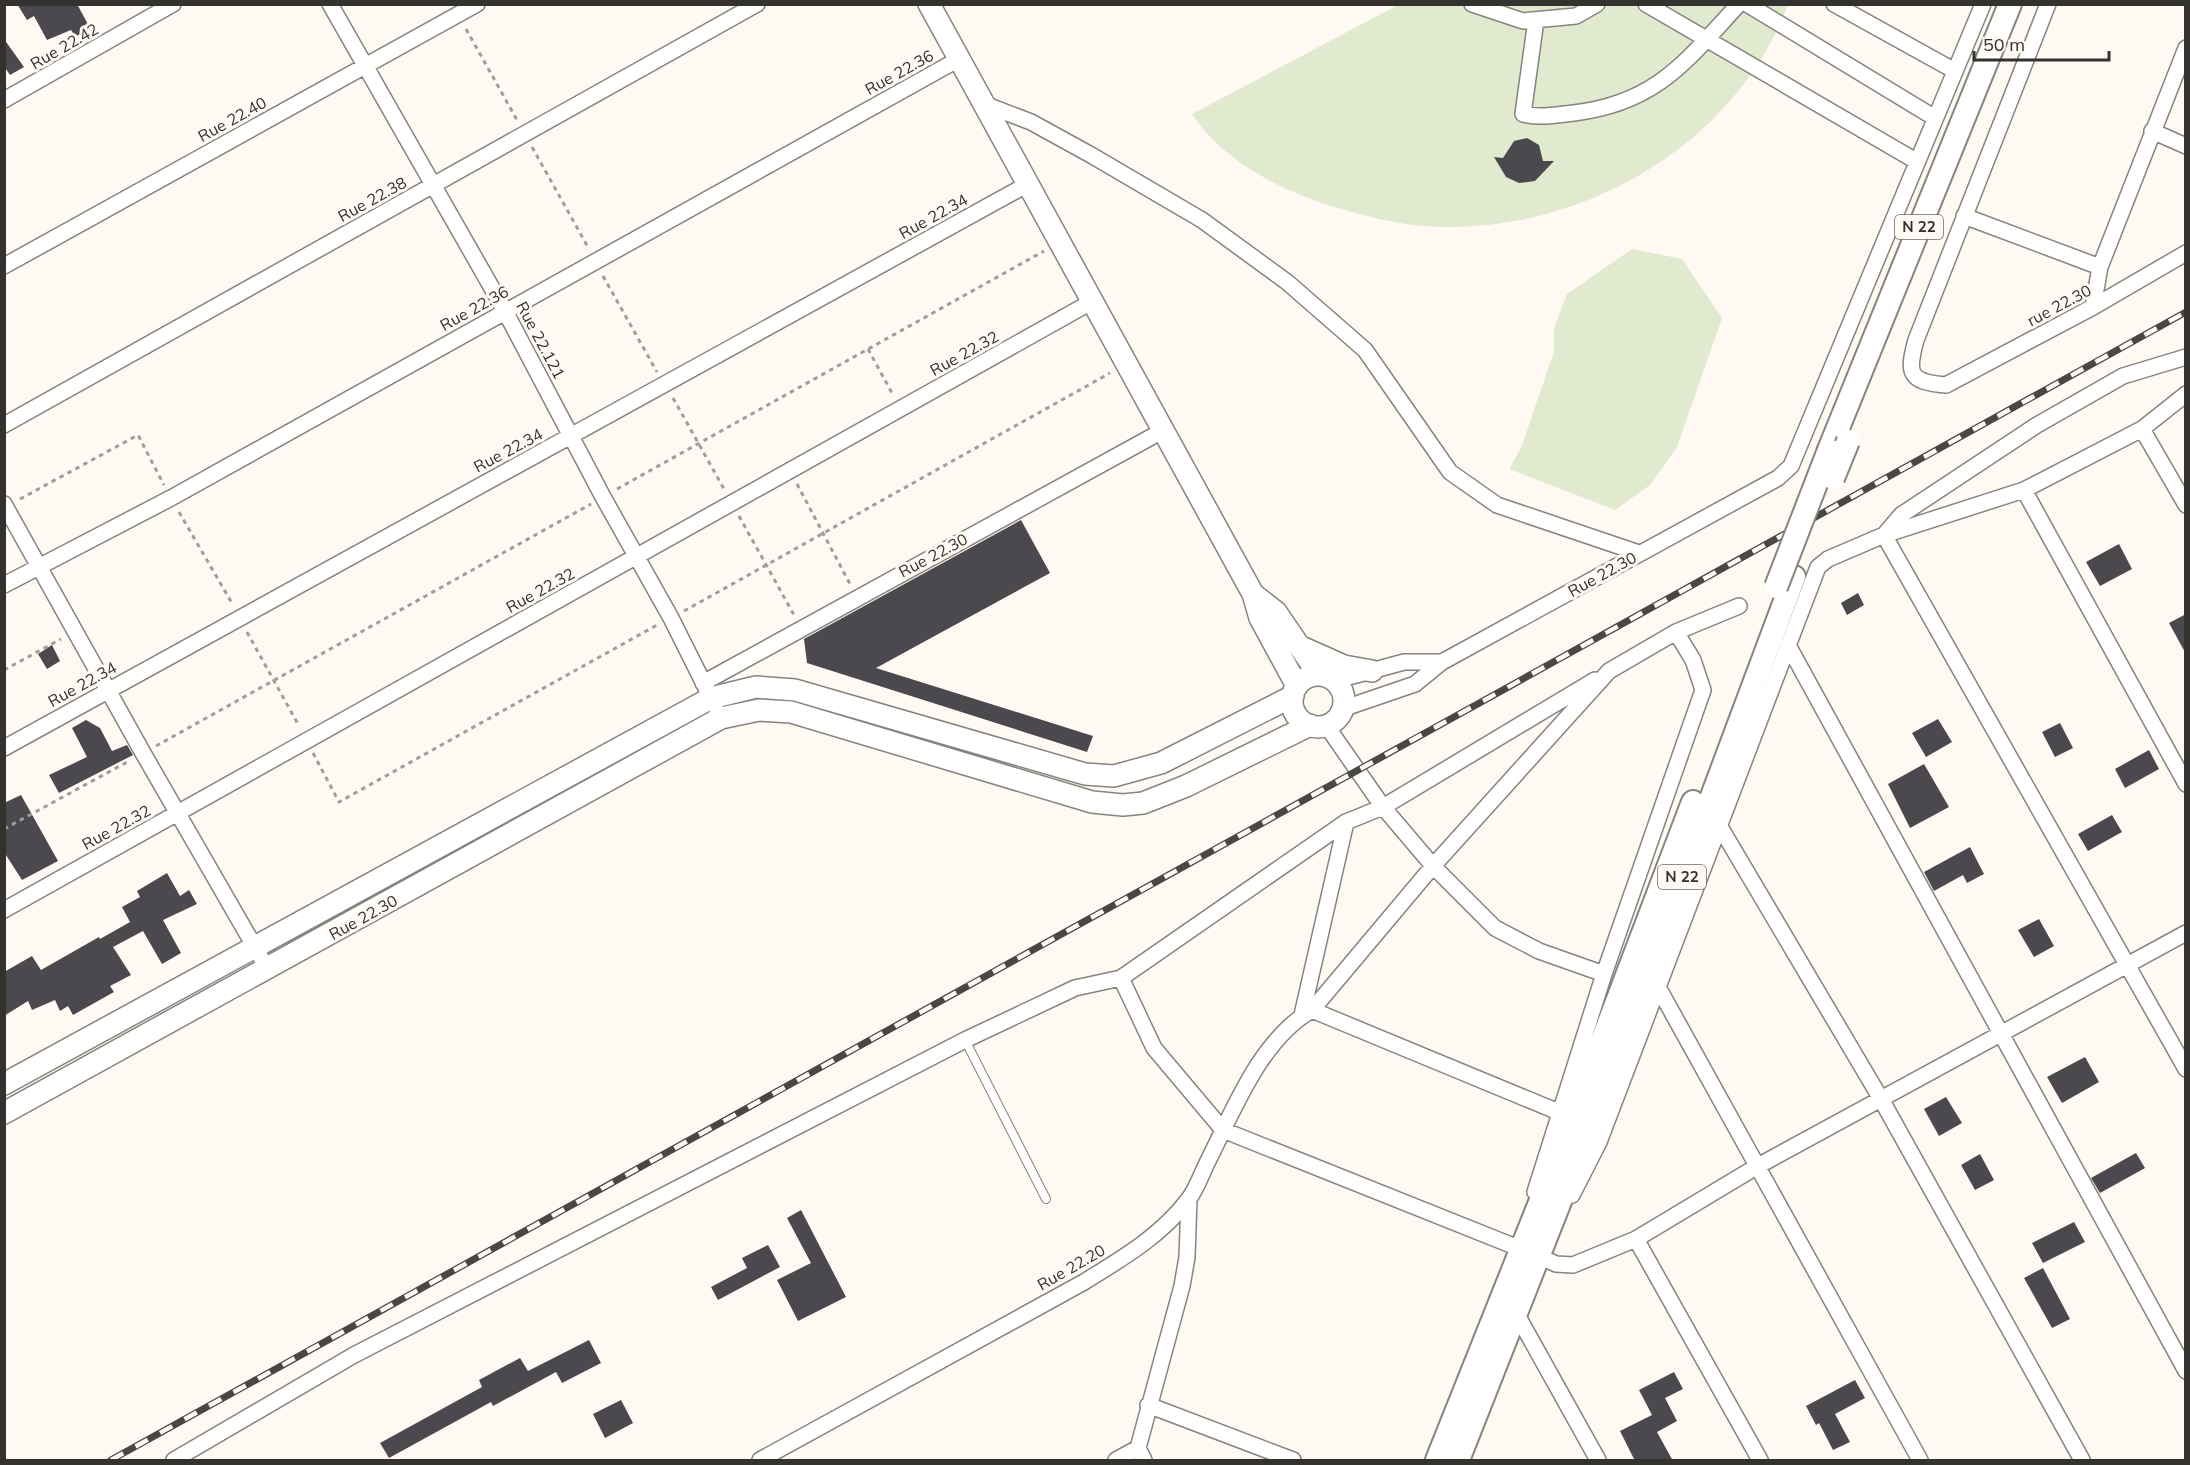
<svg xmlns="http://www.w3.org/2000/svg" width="2190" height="1465" font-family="Mulish,sans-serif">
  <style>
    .green { fill: #e1e9ce }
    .building { fill: #4b494e }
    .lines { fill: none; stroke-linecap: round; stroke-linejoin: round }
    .lane-casing { stroke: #87837e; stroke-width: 10 }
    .street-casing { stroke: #87837e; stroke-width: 18 }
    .secondary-casing { stroke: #87837e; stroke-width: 24 }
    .primary-casing { stroke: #87837e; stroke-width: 26 }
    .path { stroke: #a19e99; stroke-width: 3; stroke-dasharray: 4.5 4.5; stroke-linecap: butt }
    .lane { stroke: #fff; stroke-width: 8 }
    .street { stroke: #fff; stroke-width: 15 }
    .secondary { stroke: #fff; stroke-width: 21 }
    .primary { stroke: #fff; stroke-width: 22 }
    .rail-casing { stroke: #484744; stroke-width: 7 }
    .rail { stroke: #fefaf3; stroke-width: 4.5; stroke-dasharray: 14; stroke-linecap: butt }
    .primary-bridge-casing { stroke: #87837e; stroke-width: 26; stroke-linecap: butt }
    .primary-bridge { stroke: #fff; stroke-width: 22 }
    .labels { text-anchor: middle; stroke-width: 6; stroke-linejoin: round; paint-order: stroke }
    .shield { fill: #fefaf3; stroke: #706e6a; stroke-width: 1.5 }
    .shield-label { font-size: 15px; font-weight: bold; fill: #33322f }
    .street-label { font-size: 16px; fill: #33322f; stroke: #fefaf3 }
  </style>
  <rect width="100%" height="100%" fill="#fefaf3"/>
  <path class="green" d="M1398,5H1788C1735,143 1590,228 1445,227C1409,227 1372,218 1338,208C1283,192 1224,162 1192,114Z
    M1632,249L1682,259L1722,318L1677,447L1650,485L1615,510L1509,469L1521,448L1554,352V328L1567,294Z"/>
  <path class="building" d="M17,4H77L90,28L75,37L71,30L47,40L34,16L27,20Z
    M4,39L24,67L10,75L4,66Z
    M1527,138L1539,145L1543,161H1554L1535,181L1519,183L1506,177L1494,157L1503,158L1514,141Z
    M1021,520L1050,573L876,668L1093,736L1087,752L807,663L804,639Z
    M2119,544L2132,569L2100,586L2086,562Z
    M1858,593L1864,605L1847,615L1841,603Z
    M2186,614V654L2169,623Z
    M52,645L60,661L47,669L38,654Z
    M1938,719L1952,742L1926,757L1912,733Z
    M86,720L100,728L112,751L127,745L133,755L59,793L49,775L87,757L72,728Z
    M2060,723L2073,748L2055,757L2042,732Z
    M2149,750L2159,769L2125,788L2115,769Z
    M1924,764L1949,807L1910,828L1888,784Z
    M21,795L58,861L22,880L4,852V803Z
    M2112,815L2122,832L2088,851L2078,834Z
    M1970,847L1984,874L1967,883L1963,875L1934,891L1924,872Z
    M167,873L180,896L189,890L197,904L163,920L181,953L162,964L143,931L113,947L131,975L110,986L114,992L73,1015L68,1006L60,1011L55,1000L32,1010L28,1001L4,1016V972L32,956L41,970L99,937L100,939L130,922L122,907L140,897L137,891Z
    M2039,919L2054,946L2034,957L2018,930Z
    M2085,1057L2099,1082L2062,1103L2047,1077Z
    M1946,1097L1962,1123L1939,1136L1924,1109Z
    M2136,1153L2145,1168L2100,1193L2091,1178Z
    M1980,1154L1994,1180L1975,1190L1961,1165Z
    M801,1210L846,1297L798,1321L777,1280L811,1263L787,1218Z
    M2074,1222L2085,1242L2043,1263L2032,1243Z
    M768,1245L780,1267L718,1300L711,1287L747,1268L742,1258Z
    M2043,1268L2070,1319L2052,1328L2024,1278Z
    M589,1340L601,1363L562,1383L556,1372L493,1406L491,1402L389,1458L380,1443L482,1387L479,1380L520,1358L528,1371Z
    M1674,1372L1683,1389L1665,1398L1677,1421L1657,1432L1673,1461H1635L1620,1431L1652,1415L1639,1390Z
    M1855,1380L1865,1398L1835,1414L1850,1442L1833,1450L1819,1423L1816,1425L1806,1406Z
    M621,1400L633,1423L605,1438L593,1414Z"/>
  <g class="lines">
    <defs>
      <path id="lane" d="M965,1040L1046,1199"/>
      <path id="street" d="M330,4L505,311L603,497L671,618L715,706
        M1472,4L1523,21L1576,16L1597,4
        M1646,4L1916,161
        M1747,4L1935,118
        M1834,4L1955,71
        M2048,4L1916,340C1907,373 1908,382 1946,385L2093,307L2186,253
        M1536,20L1523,114C1540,118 1557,115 1574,113C1657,103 1686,61 1739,4
        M4,100L173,4
        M984,104L1031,122L1091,155L1202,220L1287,282L1365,350L1450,472L1497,505L1639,553
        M2152,131L2186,146
        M1964,216L2100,267
        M4,266L477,4
        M2093,307L2100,267L2186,48
        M2186,357L2123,376L2037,425L1901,515L1884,535L2186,1069
        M4,425L757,4
        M2142,429L2186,505
        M2024,490L2186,784
        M4,504L143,753L268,970
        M4,585L171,498L959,59
        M1788,645L2186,1371
        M1595,680L1383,807L1433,866L1495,928L1539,951L1604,974
        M1334,681L1404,662H1442
        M703,683L1164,430
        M1342,709L1415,684L1442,662L1778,478L1791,466L1983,4
        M4,748L1028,184
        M1719,825L1881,1099L2082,1460
        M4,910L1093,301
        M1121,978L1346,822
        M1658,987L1920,1460
        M1312,1010L1561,1113
        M1302,1015L1346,822L1383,807L1326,725
        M1535,1192L1604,974L1703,690L1693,660L1676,632
        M1572,1195L1599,1142L1818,567L1828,559L1884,535L2024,490L2142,429L2186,394
        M1636,1239L1760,1460
        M1541,1251L1538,1256L1556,1264L1573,1265L1636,1239L1756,1167L2186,933
        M1516,1313L1598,1460
        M1148,1405L1293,1460
        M174,1460L354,1355L965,1040L1075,988L1121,978L1154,1048L1223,1130L1521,1249L1523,1242
        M760,1460L1084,1282C1121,1259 1161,1236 1188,1200C1197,1189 1202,1172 1209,1159C1234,1109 1261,1039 1312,1010L1433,866L1609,671L1676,632L1739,606
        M1116,1460L1138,1448
        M1144,1460L1138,1448L1182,1286L1187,1257L1189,1199"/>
      <path id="secondary" d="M929,4L1253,594L1260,618L1297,686
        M1253,594L1276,612L1319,675
        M1299,646L1344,666L1372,671
        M1292 701a26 26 0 1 1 52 0a26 26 0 1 1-52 0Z
        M4,1084L711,698L756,687L795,690L1085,774L1114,776L1161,763L1293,696
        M4,1113L721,718L759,710L791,712L1092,802L1123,805L1143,803L1186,786L1310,725"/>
      <path id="primary" d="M1829,450L2010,4
        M1437,1460L1553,1170L1693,802
        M1458,1460L1570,1176L1794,577"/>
    </defs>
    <use href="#lane" class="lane-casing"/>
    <use href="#street" class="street-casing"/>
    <use href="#secondary" class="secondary-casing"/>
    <use href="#primary" class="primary-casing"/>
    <path class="path" d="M466,29L517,120
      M532,147L589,249
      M603,276L657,372
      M868,349L893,395
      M673,398L724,489
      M797,484L850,584
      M617,489L1044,251
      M20,499L138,435L164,485
      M179,512L233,605
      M739,516L794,615
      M684,611L1110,373
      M247,632L299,726
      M4,670L61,639
      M156,746L591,504
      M313,753L339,802L657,625
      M4,829L129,761"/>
    <use href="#lane" class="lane"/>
    <use href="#street" class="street"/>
    <use href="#secondary" class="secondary"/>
    <use href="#primary" class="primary"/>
    <defs>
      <path id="rail" d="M111,1460L2186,312"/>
    </defs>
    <use href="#rail" class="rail-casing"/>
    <use href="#rail" class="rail"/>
    <defs>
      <path id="primary-bridge" d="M1833,478L1848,441
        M1776,587L1829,450"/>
    </defs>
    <use href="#primary-bridge" class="primary-bridge-casing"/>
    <use href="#primary-bridge" class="primary-bridge"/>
  </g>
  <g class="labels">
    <g class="shield">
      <rect x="1895" y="215" width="48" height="24" rx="4.5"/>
      <rect x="1658" y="865" width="48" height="24" rx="4.5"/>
    </g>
    <g class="shield-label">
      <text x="1919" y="232">N 22</text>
      <text x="1682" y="882">N 22</text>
    </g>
    <g class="street-label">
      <text transform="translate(64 46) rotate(-30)" y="6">Rue 22.42</text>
      <text transform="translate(899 72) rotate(-29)" y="6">Rue 22.36</text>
      <text transform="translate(232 119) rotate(-29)" y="6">Rue 22.40</text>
      <text transform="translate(372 199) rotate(-29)" y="6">Rue 22.38</text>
      <text transform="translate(933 216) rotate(-29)" y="6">Rue 22.34</text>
      <text transform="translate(2059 305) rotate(-28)" y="6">rue 22.30</text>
      <text transform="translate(474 308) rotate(-29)" y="6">Rue 22.36</text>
      <text transform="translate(541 340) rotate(62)" y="6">Rue 22.121</text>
      <text transform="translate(964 353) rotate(-29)" y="6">Rue 22.32</text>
      <text transform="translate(508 450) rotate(-28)" y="6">Rue 22.34</text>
      <text transform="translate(933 555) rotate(-28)" y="6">Rue 22.30</text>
      <text transform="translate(1602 574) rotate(-29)" y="6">Rue 22.30</text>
      <text transform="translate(540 590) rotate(-29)" y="6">Rue 22.32</text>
      <text transform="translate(82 684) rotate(-29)" y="6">Rue 22.34</text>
      <text transform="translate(116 827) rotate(-29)" y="6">Rue 22.32</text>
      <text transform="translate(363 917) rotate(-29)" y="6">Rue 22.30</text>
      <text transform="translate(1071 1267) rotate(-30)" y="6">Rue 22.20</text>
    </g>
  </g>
  <rect width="2190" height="1465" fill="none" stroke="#33322f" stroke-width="12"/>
  <path d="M1974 51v9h135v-9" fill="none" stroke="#33322f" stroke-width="3"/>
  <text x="1983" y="51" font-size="18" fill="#33322f" stroke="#fefaf3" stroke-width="4.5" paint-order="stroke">50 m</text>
</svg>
